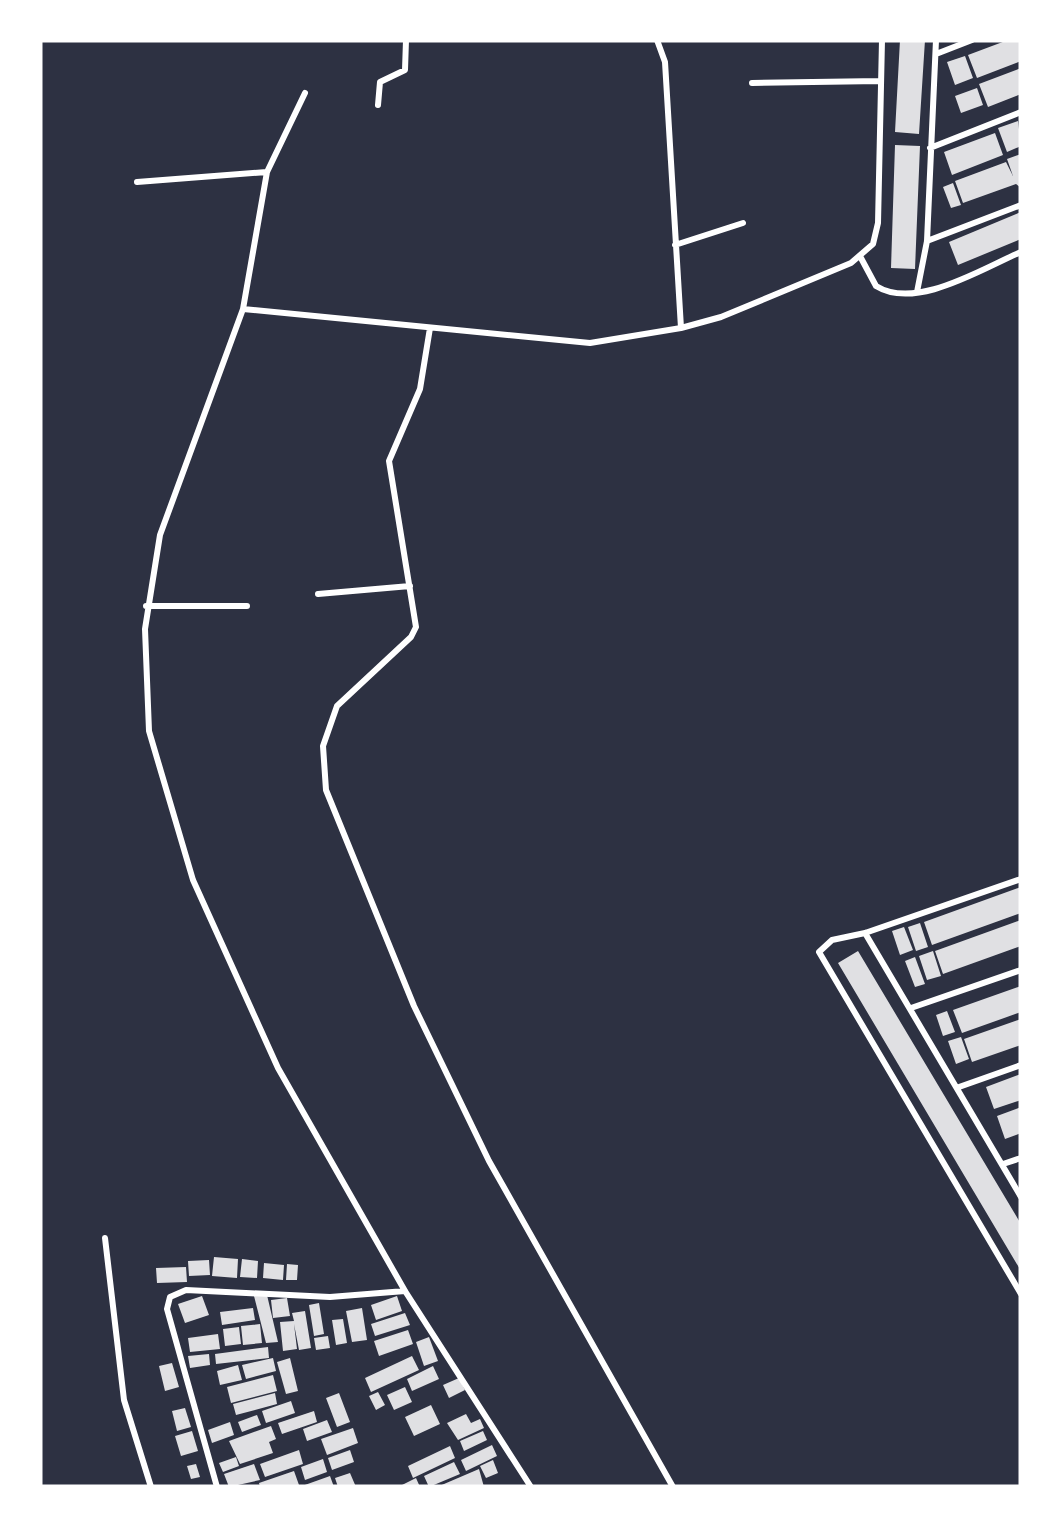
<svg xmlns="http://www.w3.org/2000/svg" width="1061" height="1527" font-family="'Source Sans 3',sans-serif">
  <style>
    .building { fill: #e0e0e3 }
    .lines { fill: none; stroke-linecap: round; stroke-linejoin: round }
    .minor { stroke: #fff; stroke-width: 6 }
  </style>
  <rect width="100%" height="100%" fill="#2d3142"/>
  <path class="building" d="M900,40H925L919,134L895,132Z
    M1008,40H1021V61L977,78L968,55Z
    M965,56L973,78L955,85L947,62Z
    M1021,68V94L988,107L979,84Z
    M977,88L983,105L961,113L955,96Z
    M1018,121L1021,146L1007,152L998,128Z
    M995,133L1003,155L952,175L944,152Z
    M895,145L920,146L915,269L891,268Z
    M1021,154V188L1016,184L963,203L955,181L1006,162L1013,176L1007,159Z
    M953,183L961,205L951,208L943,187Z
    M1021,212V239L958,265L949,242Z
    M1021,887V913L932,945L924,922Z
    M1021,920V946L943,974L935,951Z
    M920,923L928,947L916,951L908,927Z
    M904,927L913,950L900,955L892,931Z
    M858,951L1021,1224V1271L838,963Z
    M933,951L941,976L927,980L919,956Z
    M915,957L925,984L915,987L905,961Z
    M1021,986V1012L962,1033L953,1010Z
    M947,1011L955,1032L943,1036L936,1015Z
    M1021,1019V1045L972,1062L964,1039Z
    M961,1037L969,1059L956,1064L948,1041Z
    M1021,1074V1100L994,1109L986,1087Z
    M1021,1107V1133L1005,1139L997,1116Z
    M214,1257L238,1259L237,1278L212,1276Z
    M242,1259L258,1261L257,1278L240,1277Z
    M209,1260L210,1275L189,1276L188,1261Z
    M264,1263L284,1265L283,1280L263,1278Z
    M287,1264L298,1265L297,1280H286Z
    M186,1267L187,1282L157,1283L156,1268Z
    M267,1295L278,1342L266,1343L254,1296Z
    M202,1296L209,1315L185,1323L178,1304Z
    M397,1296L402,1311L376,1320L371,1305Z
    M287,1298L290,1316L273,1318L271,1300Z
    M319,1303L324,1334L314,1336L309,1305Z
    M253,1308L255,1320L222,1325L220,1312Z
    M362,1308L367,1340L352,1342L346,1311Z
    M305,1311L311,1348L299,1350L294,1324L297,1349L283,1351L280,1322L294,1321L292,1313Z
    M405,1313L410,1325L375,1336L371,1324Z
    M343,1319L347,1343L336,1345L332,1320Z
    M260,1324L262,1343L243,1345L241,1326Z
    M239,1327L241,1344L225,1346L223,1329Z
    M408,1330L413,1344L379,1356L374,1341Z
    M218,1334L220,1349L190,1352L188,1338Z
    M328,1336L330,1348L316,1350L314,1338Z
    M429,1337L438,1361L424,1366L416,1342Z
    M268,1347L269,1358L216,1364L215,1354Z
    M209,1354L210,1365L190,1368L188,1356Z
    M412,1356L419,1370L371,1392L365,1378Z
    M273,1358L276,1371L246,1379L242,1365Z
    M290,1358L298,1391L286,1394L277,1362Z
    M172,1363L179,1387L165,1391L159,1366Z
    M238,1365L242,1380L220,1385L217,1371Z
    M433,1366L439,1379L412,1391L407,1379Z
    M273,1375L277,1391L231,1403L227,1387Z
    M459,1378L465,1390L449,1398L443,1385Z
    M405,1387L412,1402L394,1410L387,1395Z
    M378,1392L385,1405L376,1410L369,1396Z
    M275,1393L277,1404L236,1415L233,1404Z
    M339,1393L350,1422L337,1427L326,1398Z
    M291,1401L295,1413L266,1423L262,1411Z
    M431,1405L440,1424L414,1436L405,1417Z
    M185,1408L191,1427L177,1431L172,1411Z
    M314,1411L317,1422L282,1434L278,1423Z
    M466,1414L471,1423L480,1419L484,1428L458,1440L447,1423Z
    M257,1415L261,1425L242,1432L238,1422Z
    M327,1420L332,1432L307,1441L303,1429Z
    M230,1422L234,1435L212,1443L208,1430Z
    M271,1426L276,1439L269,1442L273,1453L240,1464L229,1441Z
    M353,1428L358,1443L327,1455L321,1439Z
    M192,1431L198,1451L181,1456L175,1436Z
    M483,1431L487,1440L464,1451L460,1441Z
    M492,1445L497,1456L466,1471L461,1460Z
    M450,1446L455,1458L413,1478L408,1466Z
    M299,1450L303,1464L265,1477L260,1464Z
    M350,1450L354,1462L332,1470L328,1458Z
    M236,1457L239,1466L223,1472L219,1463Z
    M323,1459L327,1472L305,1480L301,1467Z
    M493,1460L498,1473L486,1478L480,1466Z
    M454,1462L460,1474L429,1487L424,1476Z
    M196,1464L200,1477L191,1479L187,1466Z
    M254,1464L260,1480L229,1487L224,1474Z
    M479,1469L484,1487H437Z
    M294,1471L299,1485L260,1487L259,1483Z
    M350,1473L356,1487H338L335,1478Z
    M330,1476L334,1487H302V1486Z
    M416,1478L420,1487H398Z"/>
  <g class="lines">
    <path class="minor" d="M936,54L972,40
      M752,83L880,81
      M305,93L267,172L243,309L160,535L145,629L149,731L193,880L278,1068L405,1291L531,1487
      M378,105L380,82L405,70L406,40
      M930,148L1021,112
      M137,182L267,172
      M927,241L1021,205
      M675,245L743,223
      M861,258L876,286C916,311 983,268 1021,252
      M917,292L927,241L936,40
      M243,309L590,343L681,328L665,62L657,40
      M430,328L420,389L389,461L416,627L411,637L337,706L323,746L326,790L414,1006L489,1161L673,1487
      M681,328L721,317L851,263L873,244L878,223L882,40
      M318,594L410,586
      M146,606H247
      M1021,879L865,933L832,940L819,952L1021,1294
      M865,933L1021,1197
      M911,1008L1021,970
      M959,1087L1021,1065
      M1003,1164L1021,1158
      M105,1238L124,1400L151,1487
      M217,1487L167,1309L170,1297L186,1290L330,1297L405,1291"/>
  </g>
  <rect width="1061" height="1527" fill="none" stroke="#ffffff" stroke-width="85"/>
</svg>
